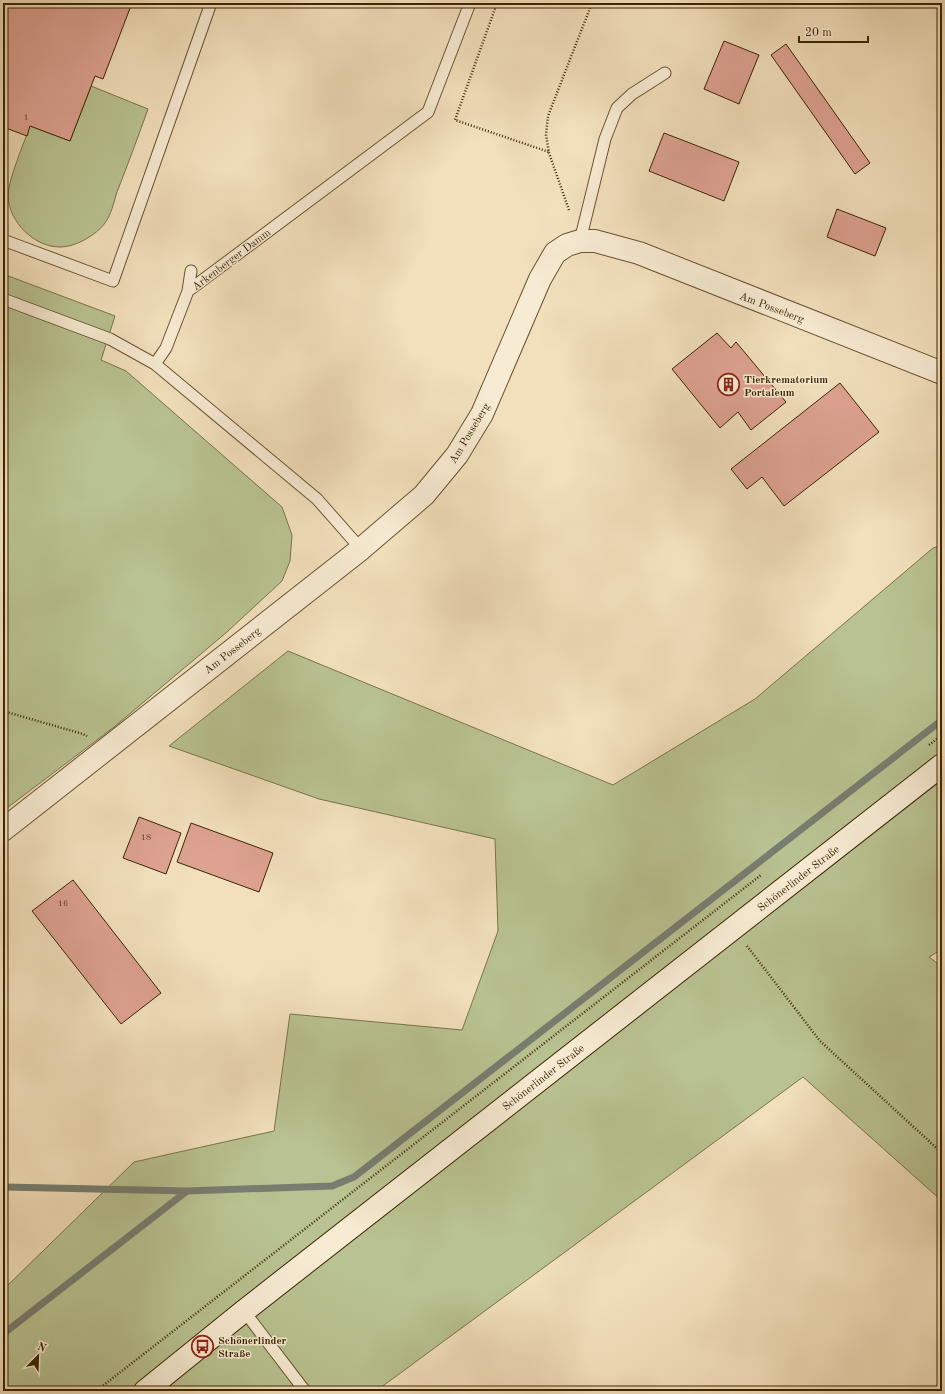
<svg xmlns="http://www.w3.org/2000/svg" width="945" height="1394" font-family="'Old Standard TT',serif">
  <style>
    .green { fill: #b9c291; stroke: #7a7449 }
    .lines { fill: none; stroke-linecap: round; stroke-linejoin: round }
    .stream { stroke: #777e71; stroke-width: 7 }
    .building { fill: #dea292; stroke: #3b2501 }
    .lane-casing { stroke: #695430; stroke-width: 13 }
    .street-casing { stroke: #695430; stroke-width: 24 }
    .secondary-casing { stroke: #3b2501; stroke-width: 24 }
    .path { stroke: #3b2501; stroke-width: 2.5; stroke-dasharray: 1 2; stroke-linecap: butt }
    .lane { stroke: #f7ebd3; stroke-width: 11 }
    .street { stroke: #f7ebd3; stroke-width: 22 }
    .secondary { stroke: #f7ebd3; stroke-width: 22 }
    .labels { text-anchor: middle; stroke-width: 3; stroke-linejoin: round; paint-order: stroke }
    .number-label { font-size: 9px; fill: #644425 }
    .street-label { font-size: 11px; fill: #3b2501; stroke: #f7ebd3 }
    .poi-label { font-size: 11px; font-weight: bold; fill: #3b2501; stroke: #f7ebd3; text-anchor: start }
  </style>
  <rect width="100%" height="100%" fill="#f2e0bc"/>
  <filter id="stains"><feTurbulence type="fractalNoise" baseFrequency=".005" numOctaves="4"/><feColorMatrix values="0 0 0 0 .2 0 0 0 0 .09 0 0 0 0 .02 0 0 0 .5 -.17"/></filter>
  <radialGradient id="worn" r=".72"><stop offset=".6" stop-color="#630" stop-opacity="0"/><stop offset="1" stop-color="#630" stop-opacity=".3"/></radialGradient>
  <path class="green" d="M91,86L148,109C138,137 128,164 117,192C114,202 111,215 105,223C96,235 76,247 60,247C34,247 9,222 8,196C8,180 24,143 30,126L70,141Z
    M3,274L115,316L101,360L126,371L282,507L292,535L290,561L282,581L227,632L114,727L3,811Z
    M942,545V949L929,957L942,967V1201L803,1077L376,1391H3V1290L134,1162L274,1131L290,1014L462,1030L498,931L495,839L319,799L169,746L288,651L613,785L755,699L933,548Z"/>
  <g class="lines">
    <path class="stream" d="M5,1187L187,1191L332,1186L354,1177L942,720
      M3,1334L187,1191"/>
  </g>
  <path class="building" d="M3,3H132L103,79L95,76L70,141L30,126L27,136L3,127Z
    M724,41L759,55L739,104L704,89Z
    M786,44L870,163L855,174L771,55Z
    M664,133L739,162L724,201L649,171Z
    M837,209L886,228L875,256L827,237Z
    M717,333L731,348L736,342L786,402L751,430L738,412L720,428L672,369Z
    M840,383L879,432L784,506L762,477L747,489L731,469Z
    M139,817L181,833L166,874L123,858Z
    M191,823L273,853L259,892L177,862Z
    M73,880L161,993L121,1024L32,911Z"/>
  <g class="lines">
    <defs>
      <path id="lane" d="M3,240L113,281L211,3
        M580,241L605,139L617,108L632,94L665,73
        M188,291L191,271
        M3,299L110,339L155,364L317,499L361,549
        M155,364L166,348L188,291L428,112L470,3
        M244,1311L305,1391"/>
      <path id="street" d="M3,830L361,549L424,495L457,455L482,414L540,279L555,253L567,245L580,241H595L639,253L942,373"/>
      <path id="secondary" d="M145,1391L244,1311L942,765"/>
    </defs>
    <use href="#lane" class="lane-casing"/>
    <use href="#street" class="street-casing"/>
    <use href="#secondary" class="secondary-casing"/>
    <path class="path" d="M497,3L455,120L549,152
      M569,210L549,153L546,135L548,116L592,3
      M3,711L83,734L87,736
      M929,745L942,735
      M747,946L820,1041L942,1153
      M96,1391L761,875"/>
    <use href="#lane" class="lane"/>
    <use href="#street" class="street"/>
    <use href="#secondary" class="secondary"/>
  </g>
  <defs>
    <symbol id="building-ring" viewBox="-11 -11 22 22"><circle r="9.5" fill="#f7ebd3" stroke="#8f2418" stroke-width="1.5"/><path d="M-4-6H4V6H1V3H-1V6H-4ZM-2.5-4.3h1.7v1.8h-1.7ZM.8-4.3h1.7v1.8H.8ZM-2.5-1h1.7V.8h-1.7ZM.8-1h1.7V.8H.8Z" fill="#8f2418"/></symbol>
    <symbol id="bus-ring" viewBox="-11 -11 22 22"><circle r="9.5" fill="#f7ebd3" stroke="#8f2418" stroke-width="1.5"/><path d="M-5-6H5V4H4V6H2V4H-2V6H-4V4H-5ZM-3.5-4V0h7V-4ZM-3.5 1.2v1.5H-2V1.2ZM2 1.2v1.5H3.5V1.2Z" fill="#8f2418"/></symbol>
  </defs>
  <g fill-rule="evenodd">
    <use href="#building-ring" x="716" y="372" width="25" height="25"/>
    <use href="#bus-ring" x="190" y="1334" width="25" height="25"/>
  </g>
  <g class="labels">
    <g class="number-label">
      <text x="26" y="120">1</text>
      <text x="146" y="840">18</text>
      <text x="63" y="906">16</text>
    </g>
    <g class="street-label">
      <text transform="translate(231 259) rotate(-37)" y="4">Arkenberger Damm</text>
      <text transform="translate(772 307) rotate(21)" y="4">Am Posseberg</text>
      <text transform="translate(469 433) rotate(-59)" y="4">Am Posseberg</text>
      <text transform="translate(232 650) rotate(-38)" y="4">Am Posseberg</text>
      <text transform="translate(798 878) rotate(-38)" y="4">Schönerlinder Straße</text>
      <text transform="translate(543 1077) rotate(-38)" y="4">Schönerlinder Straße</text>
    </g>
    <g class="poi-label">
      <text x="744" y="383">Tierkrematorium<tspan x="744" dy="13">Portaleum</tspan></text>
      <text x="218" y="1344">Schönerlinder<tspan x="218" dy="13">Straße</tspan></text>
    </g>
  </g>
  <rect width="945" height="1394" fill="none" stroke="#f2e0bc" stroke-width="16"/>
  <rect x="4" y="4" width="937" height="1386" fill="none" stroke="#3b2501" stroke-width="2"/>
  <rect x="8" y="8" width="929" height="1378" fill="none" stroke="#3b2501"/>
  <g transform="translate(38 1356) rotate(23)" stroke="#f7ebd3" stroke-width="3" paint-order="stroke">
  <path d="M0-3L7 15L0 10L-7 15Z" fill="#3b2501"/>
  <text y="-6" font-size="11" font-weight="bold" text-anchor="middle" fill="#3b2501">N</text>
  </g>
  <path d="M799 36v6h69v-6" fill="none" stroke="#3b2501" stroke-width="2"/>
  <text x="805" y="36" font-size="12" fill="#3b2501" stroke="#f7ebd3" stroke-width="3" paint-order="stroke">20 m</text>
  <rect width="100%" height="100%" filter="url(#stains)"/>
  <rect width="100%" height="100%" fill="url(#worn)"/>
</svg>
